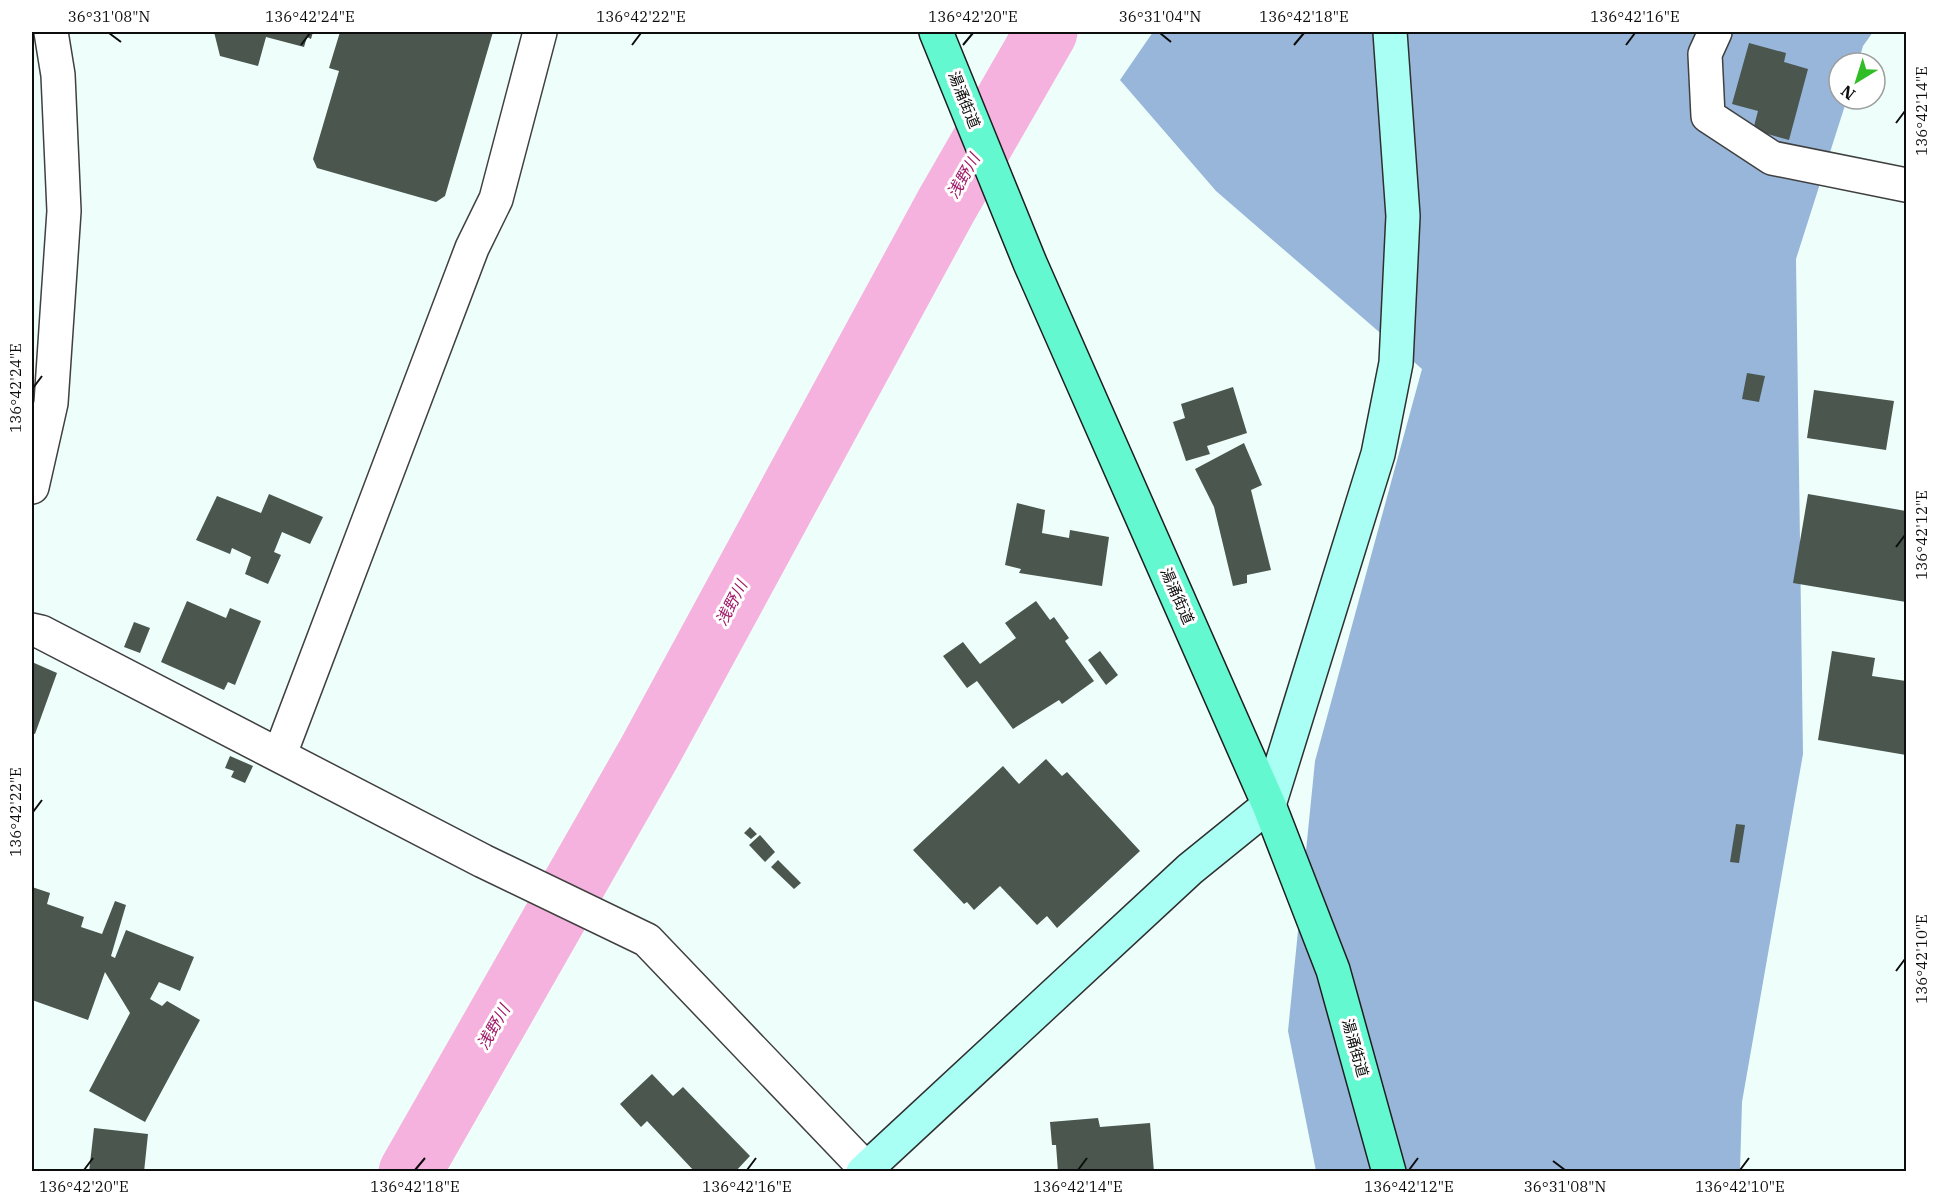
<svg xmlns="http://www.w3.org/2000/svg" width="1938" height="1203" font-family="'IBM Plex Serif','Noto Sans JP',serif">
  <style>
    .forest { fill: #97b6da }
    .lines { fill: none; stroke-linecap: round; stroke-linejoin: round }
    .river { stroke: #f6b2de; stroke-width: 63 }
    .building { fill: #4a564e }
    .street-casing { stroke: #404040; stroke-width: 36 }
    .secondary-casing { stroke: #2f2f2f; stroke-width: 36 }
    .primary-casing { stroke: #1e1e1e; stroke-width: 36 }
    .street { stroke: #fff; stroke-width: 33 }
    .secondary { stroke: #a9fff3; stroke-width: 33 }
    .primary { stroke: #64f8d1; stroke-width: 33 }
    .ticks { fill: none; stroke: #0d0d0d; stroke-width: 2 }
    .labels { text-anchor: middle; stroke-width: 6; stroke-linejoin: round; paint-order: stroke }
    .street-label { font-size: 15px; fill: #0d0d0d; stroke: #fff }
    .water-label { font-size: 16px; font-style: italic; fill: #9f1766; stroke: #fff }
    .neatline { fill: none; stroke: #0d0d0d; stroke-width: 2 }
    .ticks-label { font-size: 15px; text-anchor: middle; fill: #0d0d0d }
  </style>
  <rect width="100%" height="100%" fill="#eefffb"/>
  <path class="forest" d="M1153,32H1873L1863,46L1858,63H1839V99H1847L1796,259L1803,754L1742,1102L1740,1171H1316L1288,1031L1315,761L1422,369L1216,191L1120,80Z"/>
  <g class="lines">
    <path class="river" d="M410,1172L649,753L946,206L1046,32"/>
  </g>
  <path class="building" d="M214,32H313L311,39L307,37L304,47L266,37L258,66L220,56Z
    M340,32H493L445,196L436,202L317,168L313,159L339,71L329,68Z
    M1749,43L1786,53L1784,62L1808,69L1789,140L1753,130L1758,111L1732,104Z
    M1747,373L1765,376L1759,402L1742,399Z
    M1233,387L1247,433L1207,446L1210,454L1186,461L1173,422L1185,418L1181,404Z
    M1814,390L1894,401L1886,450L1807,438Z
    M1244,443L1262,485L1251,490L1271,570L1247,575V583L1233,586L1214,507L1195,469Z
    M269,494L323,517L310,544L282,532L274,552L281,555L268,584L245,574L251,557L232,548L230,554L196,540L217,496L261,513Z
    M1808,494L1906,511V602L1793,583Z
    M1017,503L1045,510L1042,533L1069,538L1070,530L1109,537L1102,586L1019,573L1021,569L1005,565Z
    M187,601L226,618L230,608L261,621L235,685L228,682L224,690L161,662Z
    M1036,601L1050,620L1054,617L1069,638L1065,641L1094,681L1062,704L1059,700L1013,729L977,681L967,688L943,656L963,642L980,664L1016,638L1005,623Z
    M134,622L150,628L140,653L124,647Z
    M1100,651L1118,675L1106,685L1088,660Z
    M1832,651L1875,658L1872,676L1906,681V755L1818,740Z
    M32,662L57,673L35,734L32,733Z
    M230,756L253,766L245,783L231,777L234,771L225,768Z
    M1046,759L1062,776L1067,772L1140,851L1057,928L1047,916L1037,925L1000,886L974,910L967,902L964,904L913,850L1003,766L1019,784Z
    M1736,824L1745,825L1739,863L1730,862Z
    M750,827L757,834L751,839L744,833Z
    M760,835L775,852L765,862L749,845Z
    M778,860L801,883L794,889L771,867Z
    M32,887L50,893L47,904L84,917L81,927L102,934L115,901L126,905L111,956L115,958L126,930L194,957L180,991L159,982L150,999L162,1006L167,1001L200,1020L145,1122L89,1091L130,1013L105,972L88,1020L32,1000Z
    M652,1074L673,1096L683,1087L750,1156L735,1172H695L647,1121L641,1127L620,1104Z
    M1098,1118L1100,1127L1150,1123L1154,1172H1058L1056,1145H1052L1050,1122Z
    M94,1128L148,1134L144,1172H89Z"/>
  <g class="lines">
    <defs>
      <path id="street" d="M1715,32L1705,54L1708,116L1772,158L1906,185
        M32,487L51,403L64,211L58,75L51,32
        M32,630L41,632L483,861L647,940L869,1172
        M280,754L472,248L496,199L540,32"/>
      <path id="secondary" d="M863,1172L1190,869L1269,805L1378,454L1396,363L1403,216L1390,32"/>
      <path id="primary" d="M936,32L1030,263L1269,805L1333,970L1389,1172"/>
    </defs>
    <use href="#street" class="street-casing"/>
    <use href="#secondary" class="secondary-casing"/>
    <use href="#primary" class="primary-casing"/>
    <use href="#street" class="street"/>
    <use href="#secondary" class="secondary"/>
    <use href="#primary" class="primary"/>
  </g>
  <path class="ticks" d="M109,33L121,42M1160,33L1171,42M301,45L310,33M632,45L641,33M963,45L973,33M1294,45L1304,33M1626,45L1635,33M1896,123L1905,111M33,388L42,376M1896,547L1905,535M33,812L42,800M1896,971L1905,959M1553,1161L1565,1170M84,1170L93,1158M415,1170L425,1158M747,1170L756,1158M1078,1170L1087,1158M1409,1170L1418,1158M1740,1170L1749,1158"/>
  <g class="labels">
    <g class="street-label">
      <text transform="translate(964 100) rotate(68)" y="5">湯涌街道</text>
      <text transform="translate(1177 596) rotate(66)" y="5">湯涌街道</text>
      <text transform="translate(1355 1048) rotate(74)" y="5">湯涌街道</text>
    </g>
    <g class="water-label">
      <text transform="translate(963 176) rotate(-60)" y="6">浅野川</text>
      <text transform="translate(731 603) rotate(-62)" y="6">浅野川</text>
      <text transform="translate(493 1027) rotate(-60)" y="6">浅野川</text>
    </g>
  </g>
  <rect width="1938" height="1203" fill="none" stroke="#ffffff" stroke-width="66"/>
  <g transform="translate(1857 81) rotate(218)"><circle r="28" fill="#ffffff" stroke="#9e9e9e" stroke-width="1.5"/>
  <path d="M0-4.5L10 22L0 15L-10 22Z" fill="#30bd25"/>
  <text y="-9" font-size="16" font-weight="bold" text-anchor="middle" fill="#0d0d0d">N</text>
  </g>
  <rect x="33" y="33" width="1872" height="1137" class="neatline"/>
  <g class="ticks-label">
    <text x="109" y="22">36°31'08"N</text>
    <text x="310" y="22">136°42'24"E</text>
    <text x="641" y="22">136°42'22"E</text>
    <text x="973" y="22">136°42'20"E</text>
    <text x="1160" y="22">36°31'04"N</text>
    <text x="1304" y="22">136°42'18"E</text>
    <text x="1635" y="22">136°42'16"E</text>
    <text transform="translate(1922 111) rotate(-90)" y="5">136°42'14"E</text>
    <text transform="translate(16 388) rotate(-90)" y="5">136°42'24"E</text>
    <text transform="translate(1922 535) rotate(-90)" y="5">136°42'12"E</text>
    <text transform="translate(16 812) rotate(-90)" y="5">136°42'22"E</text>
    <text transform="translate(1922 959) rotate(-90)" y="5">136°42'10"E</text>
    <text x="84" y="1192">136°42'20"E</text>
    <text x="415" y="1192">136°42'18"E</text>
    <text x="747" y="1192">136°42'16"E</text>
    <text x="1078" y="1192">136°42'14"E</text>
    <text x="1409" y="1192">136°42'12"E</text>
    <text x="1565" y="1192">36°31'08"N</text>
    <text x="1740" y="1192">136°42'10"E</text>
  </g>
</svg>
